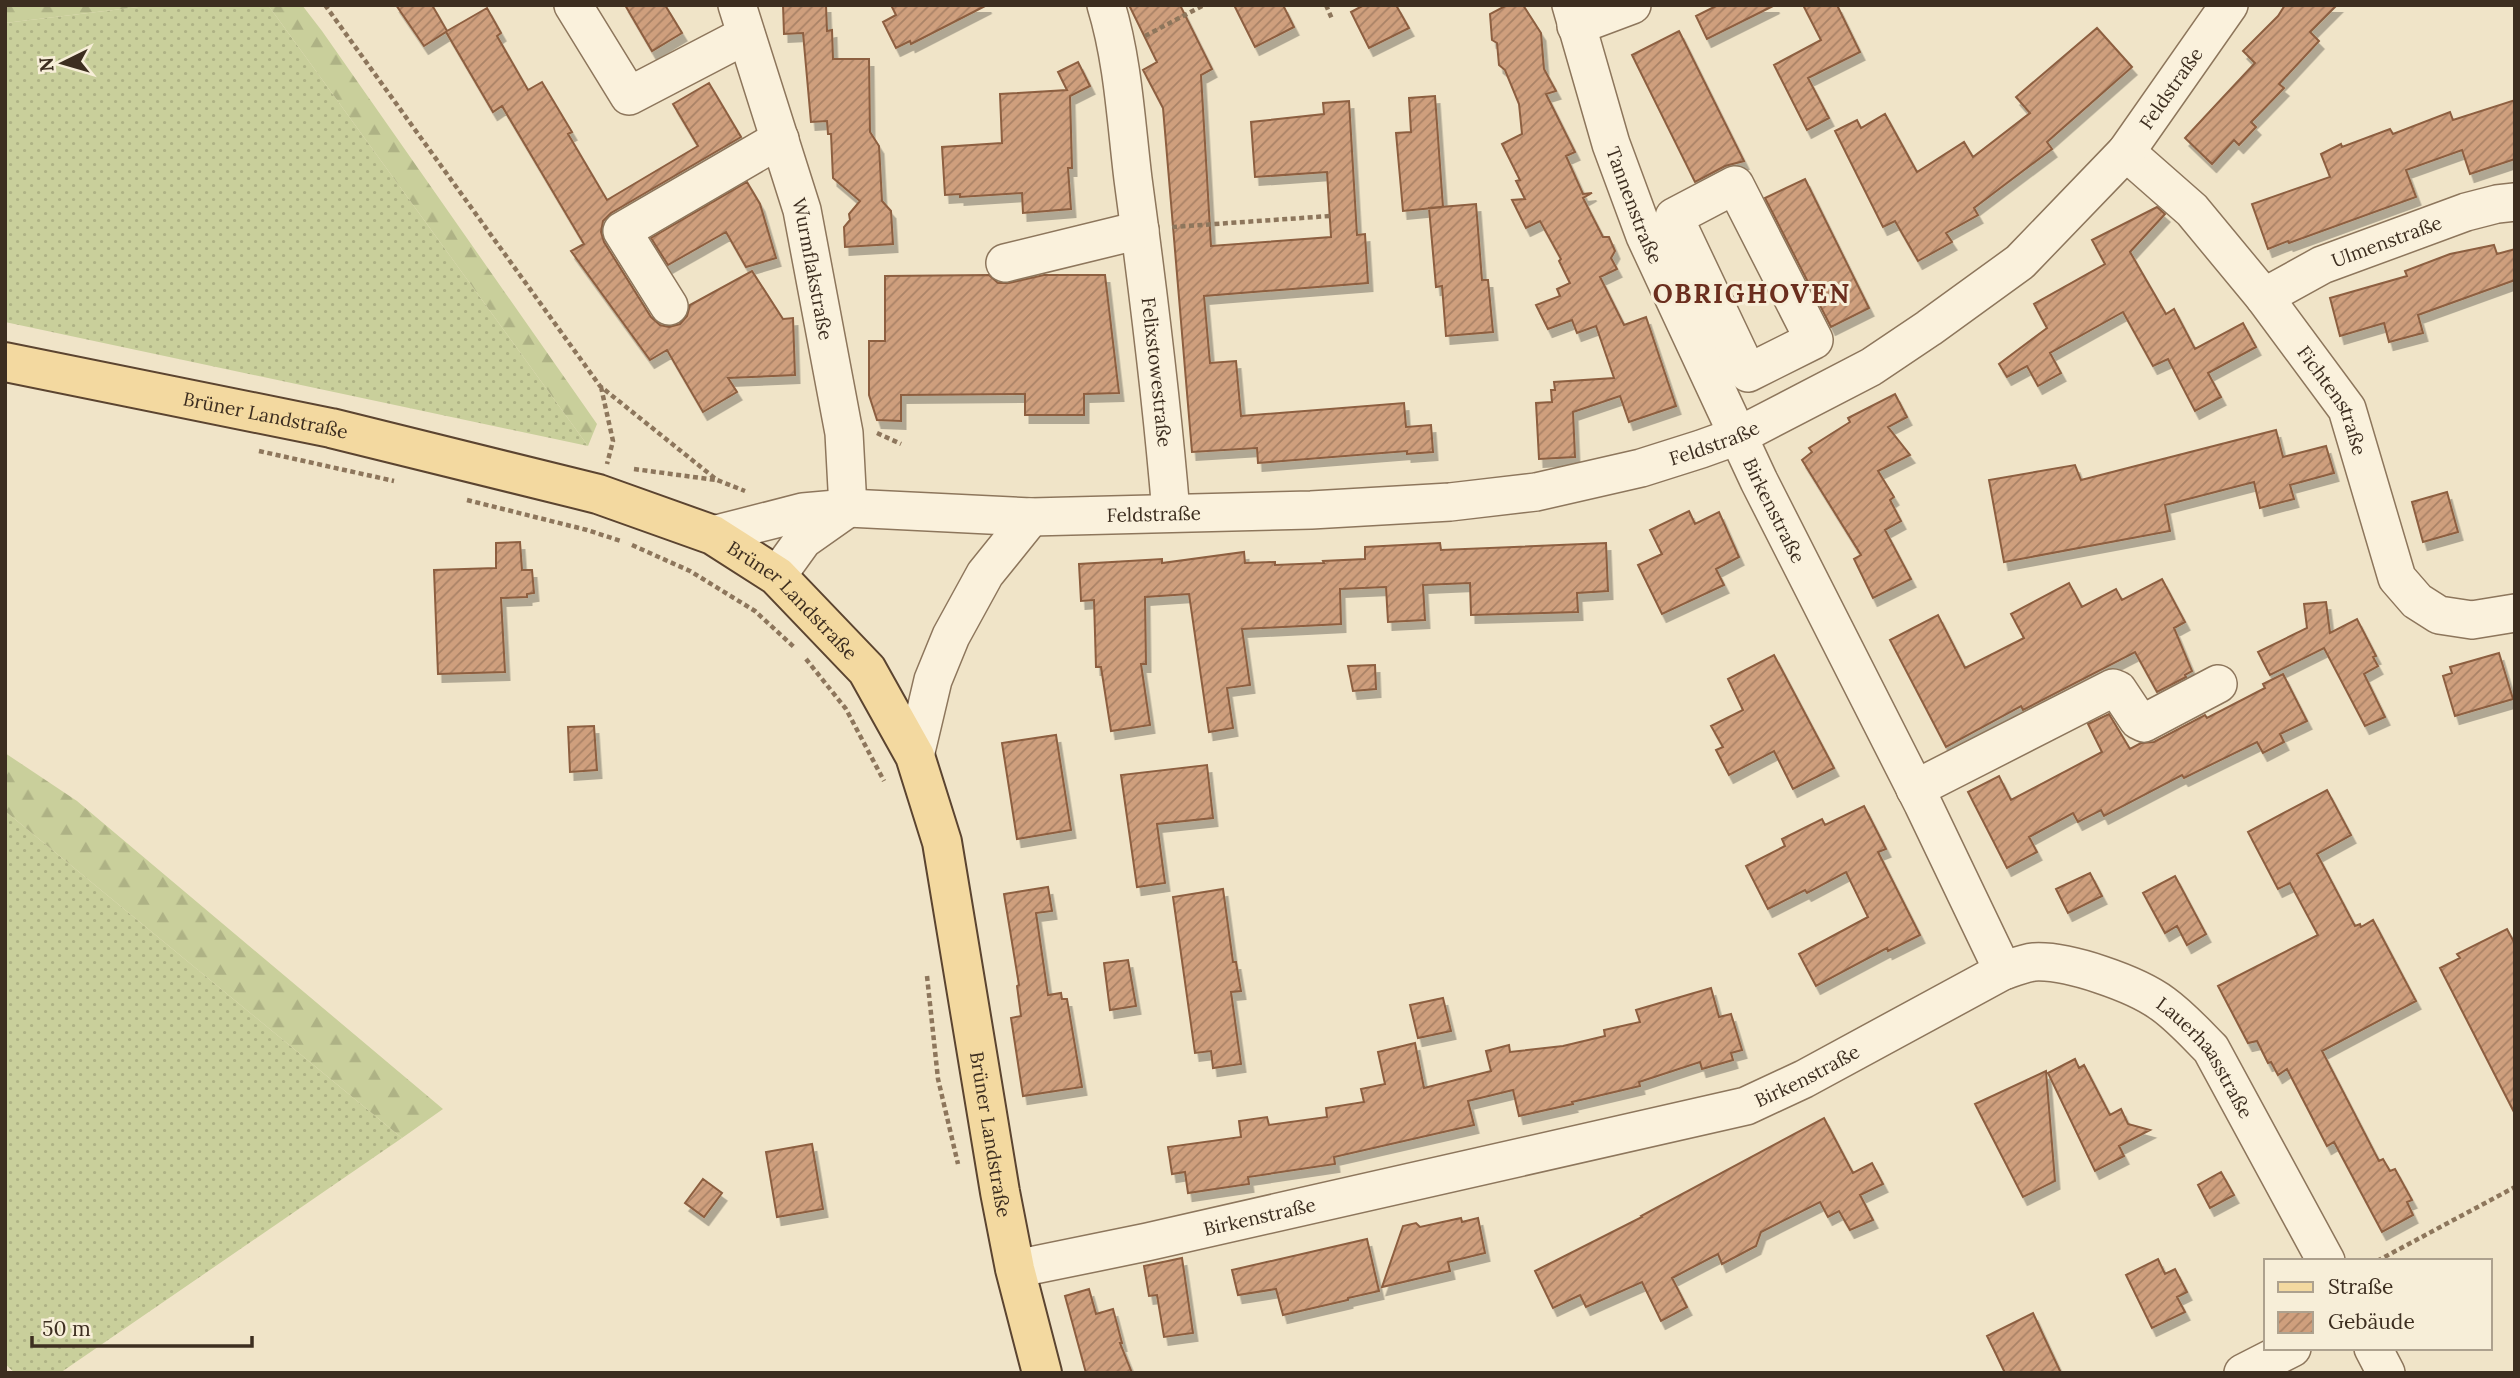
<svg xmlns="http://www.w3.org/2000/svg" width="2520" height="1378" font-family="Lora,serif">
  <style>
    .grass { fill: url(#grass-dots) }
    .forest { fill: url(#forest-firs) }
    .building { fill: url(#building-hatch); stroke: #8d5f41; stroke-width: 2; filter: url(#shadow) }
    .lines { fill: none; stroke-linecap: round; stroke-linejoin: round }
    .minor-casing { stroke: #8d765c; stroke-width: 40 }
    .major-casing { stroke: #5b4430; stroke-width: 42 }
    .path { stroke: #8d765c; stroke-width: 4.5; stroke-dasharray: 5 3.5; stroke-linecap: butt }
    .minor { stroke: #faf1dc; stroke-width: 37 }
    .major { stroke: #f3d9a0; stroke-width: 38 }
    .labels { text-anchor: middle; stroke-width: 6; stroke-linejoin: round; paint-order: stroke }
    .street-label { font-size: 19px; fill: #3d2e20; stroke: #f7eed8 }
    .district-label { font-size: 26px; font-weight: bold; letter-spacing: 2px; fill: #6b2e1e; stroke: #f7eed8 }
  </style>
  <defs>
    <pattern id="grass-dots" width="8" height="8" patternUnits="userSpaceOnUse" patternTransform="scale(1.75)"><rect width="8" height="8" fill="#c9cf9b"/><path d="M2 2h.1M6 6h.1" fill="none" stroke="#aeb285" stroke-width="1.8" stroke-linecap="round"/></pattern>
    <pattern id="forest-firs" width="22" height="20" patternUnits="userSpaceOnUse" patternTransform="scale(1.75)"><rect width="22" height="20" fill="#c9cf9b"/><path d="M5 1l3.5 6h-7zM16 11l3.5 6h-7z" fill="#aeb285"/></pattern>
    <pattern id="building-hatch" width="6" height="6" patternUnits="userSpaceOnUse" patternTransform="scale(1.75)"><rect width="6" height="6" fill="#cf9f7d"/><path d="M-1 1l2-2M0 6l6-6M5 7l2-2" fill="none" stroke="#a98266"/></pattern>
    <filter id="shadow"><feDropShadow dx="4.5" dy="8" stdDeviation="0" flood-color="#0004"/></filter>
  </defs>
  <rect width="100%" height="100%" fill="#f0e4c8"/>
  <path class="grass" d="M155,5H268L588,446L5,322V23Z
    M5,811L402,1138L60,1373H15L5,1364Z"/>
  <path class="forest" d="M5,5H155L5,23Z
    M268,5H302L322,31L597,424L588,446Z
    M5,753L77,801L443,1109L402,1138L5,811Z"/>
  <path class="building" d="M396,5H432L447,31L487,8L501,33L497,36L528,90L542,82L572,132L568,134L607,200L698,146L673,104L709,83L741,137L611,213L603,221L601,232L604,242L651,317L660,325L669,327L680,324L687,316L690,305L752,271L783,319L793,318L795,375L728,378L737,392L703,412L667,350L650,360L571,251L584,244L502,106L493,112L446,32L424,46Z
    M625,5H665L682,33L652,51Z
    M783,5H826L827,31L832,30L833,59H869L870,132L879,146L882,201L891,211L893,244L845,247L844,227L850,220L849,214L860,201L833,178L831,134H828L827,121L811,122L803,33L784,34Z
    M891,5H987L911,44L910,41L896,48L883,22L896,15Z
    M1129,5H1180L1212,69L1201,75L1211,246L1331,237L1327,172L1255,177L1251,122L1324,114L1323,103L1349,101L1357,235L1365,234L1368,283L1204,296L1210,363L1236,361L1241,416L1404,403L1406,427L1431,425L1433,452L1407,454V451L1258,463L1257,448L1192,452L1163,108L1143,70L1157,62Z
    M1234,5H1283L1294,27L1255,47Z
    M1364,5H1396L1409,28L1369,48L1351,12Z
    M1507,5H1523L1541,33L1544,69L1556,91L1546,94L1575,152L1566,156L1583,194L1592,193L1583,198L1603,237H1609L1615,251L1611,258L1617,269L1600,277L1624,325L1646,317L1676,406L1629,422L1620,396L1573,412L1575,457L1539,459L1536,403L1552,402L1551,390H1555L1554,382L1614,378L1596,326L1577,333L1572,320L1548,329L1536,305L1560,296L1557,289L1570,283L1559,261L1561,259L1540,221L1526,228L1512,200L1525,199L1516,181L1520,180L1502,144L1522,134L1519,104L1505,70L1499,65L1497,43L1492,40L1490,14Z
    M1718,5H1775L1707,39L1696,16Z
    M1803,5H1837L1860,52L1808,78L1829,118L1807,130L1774,65L1821,40Z
    M2285,5H2337L2310,32L2319,41L2279,84L2284,88L2251,122L2256,127L2239,145L2234,140L2212,164L2185,138L2255,63L2243,51L2278,16Z
    M2097,28L2132,67L2047,142L2052,149L1974,208L1978,215L1946,233L1952,242L1918,261L1895,221L1883,227L1835,131L1857,120L1861,128L1885,114L1917,172L1964,142L1973,157L2030,113L2016,97Z
    M1679,31L1744,161L1725,166L1695,182L1632,55Z
    M1078,62L1090,86L1070,96L1072,168H1068L1071,209L1023,213L1022,193L960,197V194L945,195L942,147L1002,143L1000,94L1067,90L1058,72Z
    M1435,96L1443,207L1403,211L1396,133L1411,132L1409,98Z
    M2515,100V159L2470,174L2462,150L2406,170L2416,197L2289,243L2288,241L2268,249L2252,204L2330,177L2321,154L2341,144L2342,147L2390,129L2393,134L2450,112L2453,120Z
    M1805,179L1869,308L1831,327L1765,198Z
    M747,182L760,204L776,258L746,267L726,232L668,265L651,238Z
    M1476,204L1482,280H1488L1493,332L1446,336L1442,286L1436,287L1429,208Z
    M2157,207L2165,214L2130,252L2166,314L2174,309L2195,349L2243,323L2256,347L2208,373L2221,397L2195,411L2168,359L2153,366L2123,312L2050,353L2061,373L2038,386L2027,366L2007,377L1999,364L2047,328L2034,304L2105,264L2092,240Z
    M2494,245L2497,254L2515,249V280L2418,315L2423,333L2389,342L2384,323L2340,336L2330,298L2407,276L2405,271L2450,254Z
    M989,275L998,283H1009L1044,275H1105L1119,393L1084,394V415H1025V394L901,395V421L877,420L869,395V341H885V276Z
    M1895,394L1907,417L1888,427L1910,455L1878,471L1894,497L1890,500L1901,521L1885,530L1911,579L1873,598L1854,559L1861,555L1802,460L1812,452L1809,448L1850,422L1848,418Z
    M2276,430L2283,457L2326,446L2334,473L2290,485L2294,499L2260,508L2254,482L2165,505L2170,531L2004,562L1989,480L2075,465L2081,480Z
    M2447,492L2458,532L2423,542L2412,502Z
    M1689,511L1695,524L1719,512L1739,557L1716,569L1724,585L1662,614L1638,565L1662,554L1650,530Z
    M520,542L522,570H532L534,593L527,594V597L501,598L505,672L438,674L434,570L496,568V543Z
    M1440,543L1441,550L1606,543L1608,591L1577,593L1578,612L1471,615L1470,583L1423,585L1425,620L1388,622L1386,587L1340,589L1341,624L1242,629L1250,685L1227,688L1233,728L1209,732L1189,594L1145,597L1146,664H1141L1150,725L1111,731L1101,667H1096L1094,600L1081,601L1079,564L1162,559V563L1244,552L1245,563L1275,562V565L1324,563L1323,561L1365,559V547Z
    M2162,579L2185,622L2174,628L2192,671L2185,675L2186,677L2157,692L2135,652L2023,710L2021,706L1946,747L1890,640L1938,615L1965,668L2024,638L2011,614L2069,583L2082,607L2116,589L2122,600Z
    M2326,602L2330,633L2357,619L2376,656L2373,657L2378,666L2364,674L2385,717L2365,726L2324,648L2270,675L2258,652L2307,628L2304,604Z
    M2499,653L2513,699L2455,716L2443,676L2452,673L2450,667Z
    M1774,655L1834,768L1793,789L1774,751L1729,775L1716,750L1723,747L1711,726L1743,710L1728,679Z
    M1375,665L1376,689L1353,691L1348,666Z
    M2283,674L2307,721L2280,734L2284,742L2263,753L2257,742L2184,778L2182,775L2104,816L2101,810L2078,822L2073,813L2029,837L2037,852L2007,868L1968,792L1999,776L2011,800L2102,752L2088,724L2109,714L2130,749L2141,743L2154,742L2205,715L2207,718L2265,688L2263,684Z
    M594,726L597,770L570,772L568,727Z
    M1056,735L1071,830L1017,839L1002,743Z
    M1207,765L1213,818L1157,824L1165,883L1137,887L1121,775Z
    M2327,790L2351,835L2317,854L2355,926L2360,924L2361,927L2373,920L2416,1001L2322,1051L2379,1161L2383,1159L2390,1171L2395,1169L2412,1200L2407,1202L2413,1215L2382,1232L2334,1142L2327,1146L2287,1069L2278,1075L2271,1062L2268,1063L2257,1041L2248,1043L2218,986L2318,935L2290,883L2278,889L2248,832Z
    M1864,806L1886,849L1878,852L1920,935L1888,951L1887,948L1816,986L1799,954L1868,917L1846,872L1807,893L1805,890L1768,909L1746,866L1785,846L1782,839L1822,819L1825,825Z
    M2090,873L2102,896L2068,913L2056,889Z
    M2175,876L2206,934L2187,945L2177,926L2165,933L2143,893Z
    M1048,887L1052,911L1036,913L1048,995L1061,993L1062,999H1067L1082,1087L1023,1096L1011,1018L1021,1016L1017,986L1019,985L1004,894Z
    M1223,889L1233,962H1236L1241,991L1231,992L1241,1064L1213,1068L1211,1051L1195,1053L1173,897Z
    M2507,929L2515,944V1114L2440,968L2460,958L2457,954Z
    M1128,960L1136,1006L1110,1010L1104,963Z
    M1711,988L1719,1017L1731,1014L1742,1050L1731,1053L1733,1060L1702,1069L1700,1062L1639,1082L1640,1086L1572,1102L1573,1104L1519,1116L1513,1090L1468,1101L1474,1125L1334,1157L1335,1164L1248,1177L1249,1184L1188,1193L1185,1172L1172,1174L1168,1147L1241,1137L1239,1121L1267,1117L1269,1125L1327,1117L1326,1108L1364,1102L1361,1089L1385,1084L1378,1052L1415,1043L1424,1088L1491,1071L1486,1051L1509,1045L1510,1052L1563,1046L1605,1036L1604,1030L1640,1022L1636,1010Z
    M1443,998L1451,1031L1418,1038L1410,1005Z
    M2075,1059L2079,1068L2084,1065L2110,1115L2121,1109L2128,1124L2150,1130L2119,1146L2124,1156L2095,1171L2048,1073Z
    M2046,1071L2055,1181L2023,1197L1975,1104Z
    M1824,1118L1853,1173L1872,1163L1883,1184L1860,1195L1873,1220L1850,1230L1839,1211L1828,1217L1820,1202L1761,1232L1756,1246L1722,1264L1718,1254L1672,1278L1687,1307L1661,1321L1642,1282L1586,1307L1580,1295L1553,1308L1535,1271L1642,1217L1641,1216Z
    M812,1144L823,1209L777,1217L766,1152Z
    M2221,1172L2234,1195L2210,1208L2198,1185Z
    M703,1179L722,1193L704,1217L685,1203Z
    M1461,1218L1462,1222L1478,1218L1485,1253L1448,1262L1450,1271L1382,1287L1403,1226L1416,1223L1420,1227Z
    M1367,1239L1379,1291L1348,1298V1300L1283,1315L1276,1289L1238,1295L1232,1270Z
    M1182,1258L1193,1333L1164,1337L1157,1295L1149,1296L1144,1266Z
    M2158,1259L2165,1274L2175,1269L2187,1292L2177,1297L2185,1312L2152,1328L2126,1275Z
    M1089,1289L1096,1314L1113,1309L1122,1343H1120L1132,1373H1086L1065,1296Z
    M2033,1313L2045,1339L2061,1373H2005L1994,1350L1987,1336Z"/>
  <g class="lines">
    <defs>
      <g id="minor">
        <path d="M573,5L629,96L746,35"/>
        <path id="s1" d="M737,5L802,210L844,433L848,508"/>
        <path id="s2" d="M1106,5C1123,60 1126,122 1133,179C1148,290 1162,402 1171,513"/>
        <path id="s3" d="M1571,5L1611,144L1645,236L1759,481L1923,804L2003,971"/>
        <path d="M1576,26L1632,5"/>
        <path id="s4" d="M2126,152L2192,210L2264,297L2347,409L2397,578L2417,601L2439,615L2472,620L2515,613"/>
        <path d="M1735,185L1814,340L1748,373L1674,217Z"/>
        <path d="M1005,263L1140,230"/>
        <path id="s5" d="M2264,297L2322,265L2466,212L2497,204L2515,202"/>
        <path d="M669,306L622,231L780,139"/>
        <path id="s6" d="M713,535L803,512L848,508L1031,517L1311,510L1450,502L1536,492L1641,468L1701,449L1740,435L1871,367L1929,328L2020,262L2126,152L2229,5"/>
        <path d="M777,576L803,540L847,509"/>
        <path d="M915,756L933,680L951,636L985,574L1031,517"/>
        <path d="M1915,789L2113,688L2118,690L2138,720L2144,723L2218,684"/>
        <path id="s7" d="M1015,1269L1147,1242L1746,1106L1804,1079L2003,971C2012,968 2024,963 2034,962C2068,960 2136,984 2163,1004C2181,1017 2196,1034 2211,1049L2326,1261"/>
        <path d="M2373,1348L2386,1373"/>
        <path d="M2243,1373L2292,1348"/>
      </g>
      <g id="major">
        <path id="s8" d="M5,362L331,428L598,494L713,535L777,576L867,670L915,756L942,842L1000,1192L1015,1269L1042,1373"/>
      </g>
    </defs>
    <use href="#minor" class="minor-casing"/>
    <use href="#major" class="major-casing"/>
    <path class="path" d="M325,5L600,386L717,480L745,491
      M1326,5L1332,19
      M1145,36L1204,5
      M1172,227L1330,216
      M601,387L613,441L607,464
      M877,433L901,444
      M259,451L394,481
      M634,469L716,480
      M467,500L587,530L621,541
      M632,545L690,571L755,611L795,648
      M806,659L846,709L884,781
      M927,976L938,1079L958,1164
      M2377,1261L2515,1187"/>
    <use href="#minor" class="minor"/>
    <use href="#major" class="major"/>
  </g>
  <g class="labels">
    <g class="street-label">
      <text dy="7" stroke="none"><textPath href="#s6" startOffset="1600">Feldstraße</textPath></text>
      <text dy="7" stroke="none"><textPath href="#s3" startOffset="210">Tannenstraße</textPath></text>
      <text dy="7" stroke="none"><textPath href="#s5" startOffset="135">Ulmenstraße</textPath></text>
      <text dy="7" stroke="none"><textPath href="#s1" startOffset="275">Wurmflakstraße</textPath></text>
      <text dy="7" stroke="none"><textPath href="#s2" startOffset="371">Felixstowestraße</textPath></text>
      <text dy="7" stroke="none"><textPath href="#s4" startOffset="326">Fichtenstraße</textPath></text>
      <text dy="7" stroke="none"><textPath href="#s8" startOffset="266">Brüner Landstraße</textPath></text>
      <text dy="7" stroke="none"><textPath href="#s6" startOffset="1012">Feldstraße</textPath></text>
      <text dy="7" stroke="none"><textPath href="#s3" startOffset="546">Birkenstraße</textPath></text>
      <text dy="7" stroke="none"><textPath href="#s6" startOffset="444">Feldstraße</textPath></text>
      <text dy="7" stroke="none"><textPath href="#s8" startOffset="833">Brüner Landstraße</textPath></text>
      <text dy="7" stroke="none"><textPath href="#s7" startOffset="1278">Lauerhaasstraße</textPath></text>
      <text dy="7" stroke="none"><textPath href="#s7" startOffset="817">Birkenstraße</textPath></text>
      <text dy="7" stroke="none"><textPath href="#s8" startOffset="1421">Brüner Landstraße</textPath></text>
      <text dy="7" stroke="none"><textPath href="#s7" startOffset="250">Birkenstraße</textPath></text>
    </g>
    <g class="district-label">
      <text x="1752" y="303">OBRIGHOVEN</text>
    </g>
  </g>
  <rect width="2520" height="1378" fill="none" stroke="#3d2e20" stroke-width="14"/>
  <rect x="2264" y="1259" width="228" height="91" fill="#f7eed8" stroke="#ada18e" stroke-width="2"/>
  <rect x="2278" y="1282" width="35" height="10" fill="#f3d9a0" stroke="#ada18e" stroke-width="2"/>
  <text x="2328" y="1294" font-size="21" fill="#3d2e20">Straße</text>
  <rect x="2278" y="1312" width="35" height="21" fill="url(#building-hatch)" stroke="#ada18e" stroke-width="2"/>
  <text x="2328" y="1329" font-size="21" fill="#3d2e20">Gebäude</text>
  <g transform="translate(63 63) rotate(265)" stroke="#f7eed8" stroke-width="5" paint-order="stroke">
  <path d="M0-5L12 26L0 18L-12 26Z" fill="#3d2e20"/>
  <text y="-10" font-size="19" font-weight="bold" text-anchor="middle" fill="#3d2e20">N</text>
  </g>
  <path d="M32 1336v10h220v-10" fill="none" stroke="#3d2e20" stroke-width="3.5"/>
  <text x="42" y="1336" font-size="21" fill="#3d2e20" stroke="#f7eed8" stroke-width="5" paint-order="stroke">50 m</text>
</svg>
